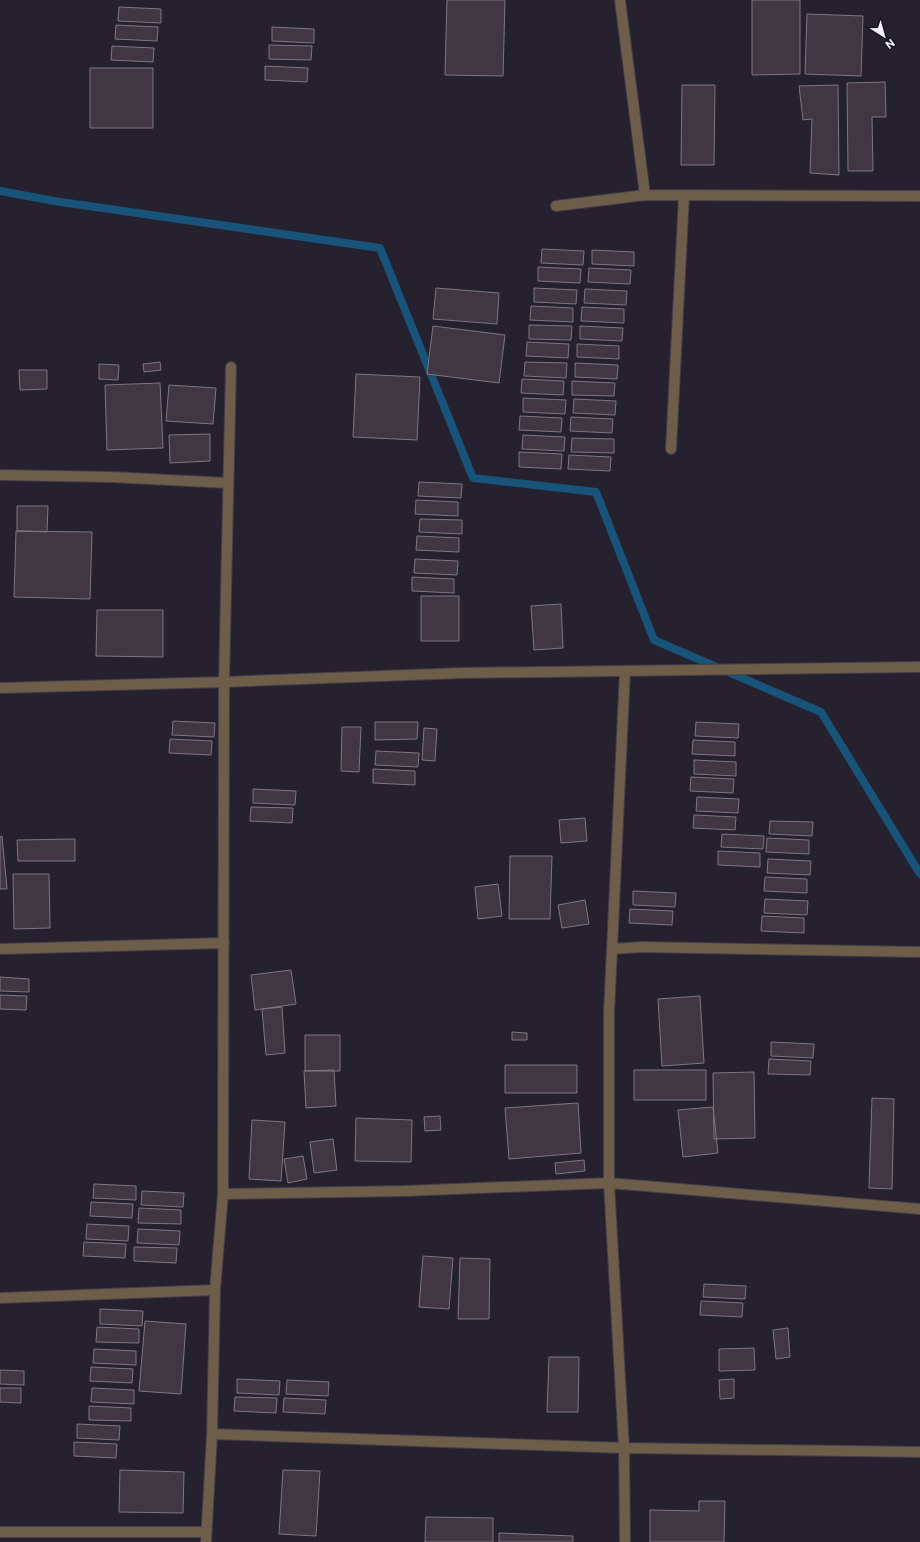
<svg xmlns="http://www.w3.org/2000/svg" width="920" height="1542" font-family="Commissioner,sans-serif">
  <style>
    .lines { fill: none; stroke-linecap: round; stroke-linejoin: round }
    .stream { stroke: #18547a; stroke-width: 8 }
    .building { fill: #413743; stroke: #807582 }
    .street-casing { stroke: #423e4a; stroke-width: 12 }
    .street { stroke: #6e5d48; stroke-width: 10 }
  </style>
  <rect width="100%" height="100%" fill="#25212e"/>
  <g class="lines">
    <path class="stream" d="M0,191L54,201L380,248L473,478L596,492L654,640L821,712L920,874"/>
  </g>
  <path class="building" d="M447,0H505L503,76L445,75Z
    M752,0H800V74L752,75Z
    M119,7L161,9V23L118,21Z
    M807,14L863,16L861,76L805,74Z
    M116,25L158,27L157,41L115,39Z
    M272,27L314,29V43L272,41Z
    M269,45L312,46L311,60L269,59Z
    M112,46L154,48L153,62L111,60Z
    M265,66L308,68L307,82L265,80Z
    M90,68H153V128H90Z
    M885,82L886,117H872L873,171H848L847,83Z
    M682,85H715L714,165H681Z
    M838,85L839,175L810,173L812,119L803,120L799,86Z
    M542,249L584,251L583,265L541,263Z
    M592,250L634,252V266L592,264Z
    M538,267L581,269L580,283L538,281Z
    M589,268L631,270L630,284L588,282Z
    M436,288L499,293L497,324L433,319Z
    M534,288L577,290L576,304L534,302Z
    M585,289L627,291L626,305L584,303Z
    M531,306L573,308V322L530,320Z
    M582,307L624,309V323L581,321Z
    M529,325L572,326L571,340L529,339Z
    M433,326L505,335L499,383L427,374Z
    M580,326L623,328L622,341L580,339Z
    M527,342L569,344L568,358L526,356Z
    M577,344L619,346V359L577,357Z
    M160,362L161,370L144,372L143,364Z
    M525,362L567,363L566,378L524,376Z
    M575,363L618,365L617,379L575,377Z
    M99,364L119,365L118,380L99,379Z
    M19,370H47V389L20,390Z
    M356,374L420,377L417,440L353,437Z
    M522,379L564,381L563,395L521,393Z
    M572,381L615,383L614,396L572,395Z
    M160,383L163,448L107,450L105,385Z
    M169,385L216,388L213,424L166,421Z
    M523,398L566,400L565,414L523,412Z
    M574,399L616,401L615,415L573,413Z
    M520,416L562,418L561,432L519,430Z
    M571,417L613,419L612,433L570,431Z
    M210,434V461L170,463L169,435Z
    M523,435L565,437L564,451L522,449Z
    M572,438L614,439V453L571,452Z
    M519,452L562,454L561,469L519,467Z
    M569,455L611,457L610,471L568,469Z
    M419,482L462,484L461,498L418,496Z
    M416,500L458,502V516L415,514Z
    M17,506H48L47,532L17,531Z
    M420,519L462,520V534L419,532Z
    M16,531L92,532L90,599L14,597Z
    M417,536L459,538V552L416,550Z
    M415,559L458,561L457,575L414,573Z
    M412,577L454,579V593L412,591Z
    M421,596H459V641H421Z
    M561,604L563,648L534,650L531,606Z
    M97,610H163V657L96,656Z
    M173,721L215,723L214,737L172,735Z
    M375,722H418L417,739L375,740Z
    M696,722L739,724L738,738L695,736Z
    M342,727H361L359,772L341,771Z
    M424,728L437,729L435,761L422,760Z
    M170,739L212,741L211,755L169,753Z
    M693,740L735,742V756L692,754Z
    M376,751L419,753L418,767L375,765Z
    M694,760L736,762V776L694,774Z
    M373,769L415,771V785L373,783Z
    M691,777L734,779L733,793L690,791Z
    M253,789L296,791L295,805L253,803Z
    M697,797L739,799L738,813L696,811Z
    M251,807L293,808L292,823L250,821Z
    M694,815L736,817L735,830L693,828Z
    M585,818L587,841L561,843L559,820Z
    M770,821L813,822L812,836L769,834Z
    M722,834L764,836L763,849L721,847Z
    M2,836L7,889H0V837Z
    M767,838L809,840V854L766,852Z
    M75,839V861H18L17,840Z
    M718,851L760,853V867L718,865Z
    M510,856H552L550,919H509Z
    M768,859L811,861L810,875L767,873Z
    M13,874H49L50,928L14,929Z
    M765,877L807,879V893L764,891Z
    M498,884L502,916L478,919L475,887Z
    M633,891L676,893L675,907L633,905Z
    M765,899L808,901L807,915L764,913Z
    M585,900L589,924L562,928L558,905Z
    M630,909L673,911L672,925L629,923Z
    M762,916L804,918V933L761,931Z
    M291,970L296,1004L255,1010L251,975Z
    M0,977L29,979V992L0,991Z
    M0,995L27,996L26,1010L0,1009Z
    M700,996L704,1063L662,1066L658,999Z
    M282,1007L285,1053L266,1055L262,1009Z
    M512,1032L527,1033V1040H512Z
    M305,1035H340V1071H305Z
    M771,1042L814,1044L813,1058L771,1056Z
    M769,1059L811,1061L810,1075L768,1074Z
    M505,1065H577V1093H505Z
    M334,1070L336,1106L306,1108L304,1071Z
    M634,1070H706V1100H634Z
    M754,1072L755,1138L714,1139L713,1073Z
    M872,1098L894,1099L892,1189L869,1188Z
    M578,1103L581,1153L509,1159L505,1108Z
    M713,1107L718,1153L683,1157L678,1110Z
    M440,1116L441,1130L425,1131L424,1117Z
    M356,1118L412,1120L411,1162L355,1161Z
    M252,1120L285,1122L281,1181L249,1179Z
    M333,1139L337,1170L314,1173L310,1142Z
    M303,1156L307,1179L288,1183L284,1159Z
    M584,1160L585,1171L556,1174L555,1163Z
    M94,1184L136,1186V1200L93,1198Z
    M142,1191L184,1193L183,1207L141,1205Z
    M91,1202L133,1204L132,1218L90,1216Z
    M139,1208L181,1210V1224L138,1223Z
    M87,1224L129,1226L128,1241L86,1239Z
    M138,1229L180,1231L179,1245L137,1243Z
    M84,1242L126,1244L125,1258L83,1256Z
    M134,1247L177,1248L176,1263L134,1261Z
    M423,1256L453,1258L449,1309L419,1307Z
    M460,1258L490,1259L489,1319H458Z
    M704,1284L746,1286L745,1299L703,1297Z
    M701,1301L743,1303L742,1317L700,1315Z
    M100,1309L143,1311L142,1326L100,1324Z
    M145,1321L186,1324L181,1394L139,1391Z
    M97,1327L139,1329V1343L96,1342Z
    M788,1328L790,1357L776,1359L773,1330Z
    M754,1348L755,1370L719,1371V1349Z
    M94,1349L136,1351V1365L93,1363Z
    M549,1357H579L578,1412H547Z
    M91,1367L133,1369L132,1383L90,1381Z
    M0,1370L24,1371V1385L0,1384Z
    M237,1379L280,1381L279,1395L237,1393Z
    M734,1379V1398L720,1399L719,1380Z
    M287,1380L329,1382L328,1396L286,1394Z
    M0,1388H21V1403L0,1402Z
    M92,1388L134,1390V1404L91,1402Z
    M235,1397L277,1398L276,1413L234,1411Z
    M284,1398L326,1400L325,1414L283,1412Z
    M89,1406L131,1408V1421L89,1420Z
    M77,1424L120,1426L119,1440L77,1438Z
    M74,1442L117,1444L116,1458L74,1456Z
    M120,1470L184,1472L183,1513L119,1512Z
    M283,1470L320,1471L316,1536L279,1534Z
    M699,1501H725L724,1542H650V1510L699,1511Z
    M426,1517L493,1518V1542H425Z
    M499,1533L573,1536V1542H499Z"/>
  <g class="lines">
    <defs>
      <path id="street" d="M620,0L645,195
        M556,206L645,195L920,196
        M671,449L684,196
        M0,475L111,477L228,483
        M0,688L224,682L462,673L920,667
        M0,949L224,943
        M612,949L625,671
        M223,1194L404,1191L609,1183L920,1209
        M0,1298L215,1290
        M212,1434L624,1448L920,1452
        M0,1532H206
        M206,1542L212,1434L215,1290L223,1194L224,682L231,367
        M625,1542L624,1448L609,1183V1012L612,949L642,947L920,952"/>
    </defs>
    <use href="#street" class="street-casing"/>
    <use href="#street" class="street"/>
  </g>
  <g transform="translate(884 36) rotate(143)" stroke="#1b1824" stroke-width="3" paint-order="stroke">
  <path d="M0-3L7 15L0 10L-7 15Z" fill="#f1eef7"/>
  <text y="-6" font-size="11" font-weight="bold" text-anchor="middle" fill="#f1eef7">N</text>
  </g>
</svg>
